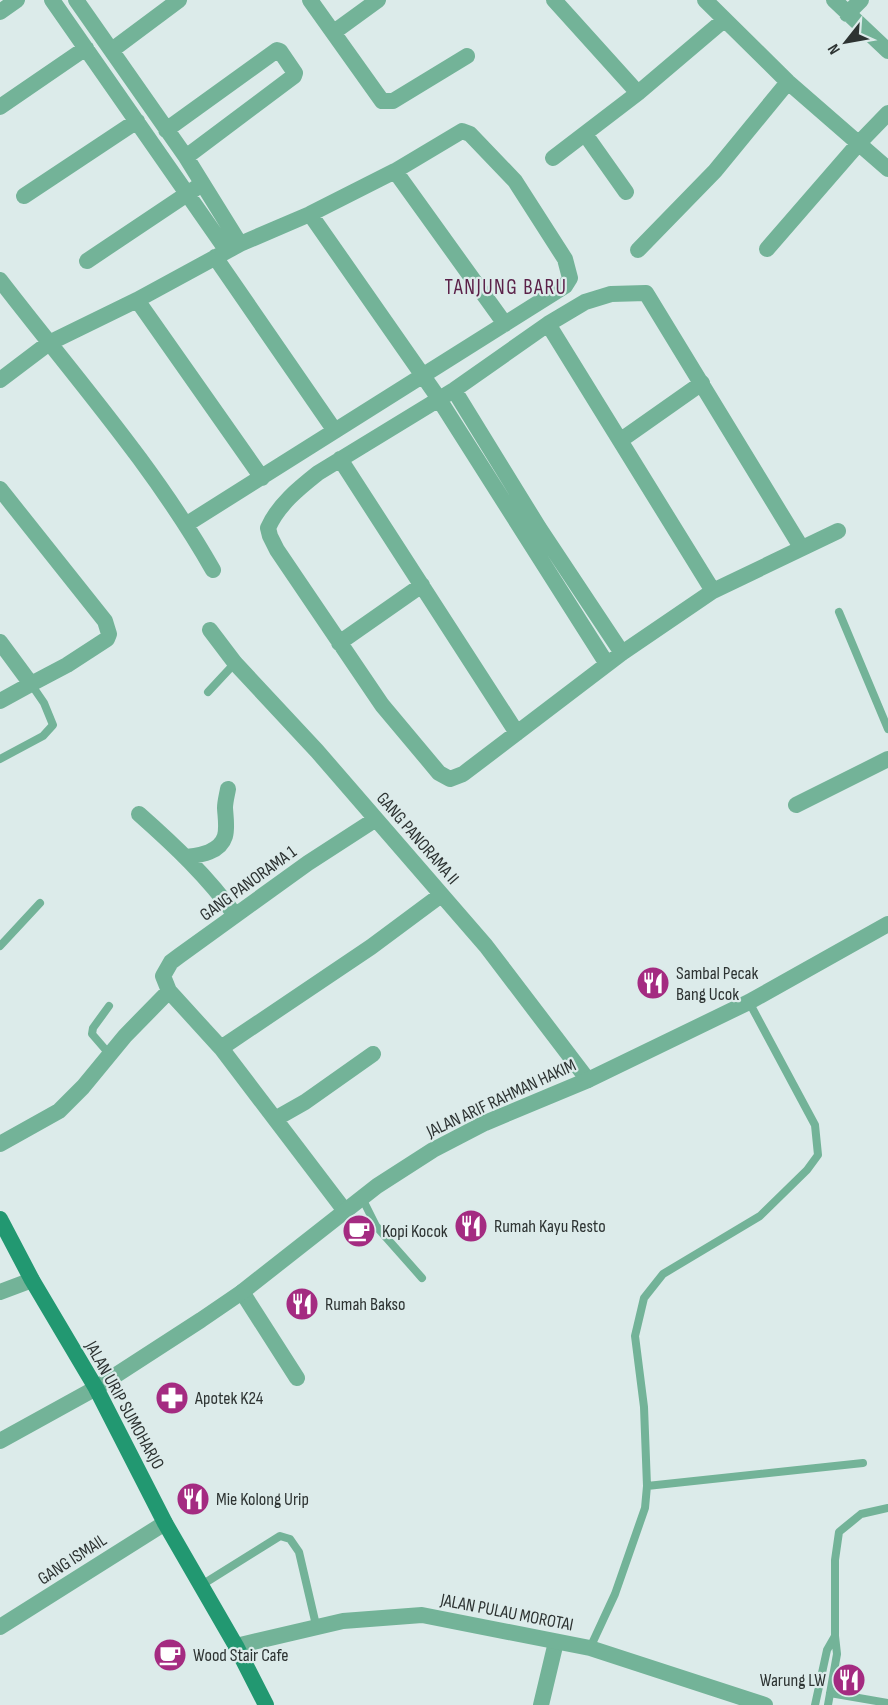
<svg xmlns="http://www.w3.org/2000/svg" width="888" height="1705" font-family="'Sofia Sans Condensed',sans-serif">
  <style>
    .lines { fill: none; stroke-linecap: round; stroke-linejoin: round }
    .service { stroke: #73b398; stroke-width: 8 }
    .minor { stroke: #73b398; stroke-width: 16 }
    .tertiary { stroke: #73b398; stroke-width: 16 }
    .secondary { stroke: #229871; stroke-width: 16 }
    .labels { text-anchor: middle; stroke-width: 4.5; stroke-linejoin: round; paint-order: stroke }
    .street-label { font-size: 18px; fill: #2d3332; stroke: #dcebea }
    .poi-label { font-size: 18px; fill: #2d3332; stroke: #dcebea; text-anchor: start }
    .quarter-label { font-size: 21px; letter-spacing: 1.5px; fill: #5b2149; stroke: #dcebea }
  </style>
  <rect width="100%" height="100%" fill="#dcebea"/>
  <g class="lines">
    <path class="service" d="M839,612L888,729
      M208,692L235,663
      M0,759L43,736L53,725L44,703L31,684
      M0,946L40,903
      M109,1006L93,1028L92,1034L111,1056
      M362,1198L376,1226L422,1278
      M647,1486L863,1463
      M200,1586L280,1536L290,1539L299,1552L316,1625
      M590,1648L615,1594L645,1508L647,1486L644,1407L635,1336L644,1298L663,1274L760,1216L807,1170L818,1155L815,1125L749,1002
      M830,1693L888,1703
      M815,1705L827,1650L835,1636V1560L839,1532L861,1514L888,1508
      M828,1705L837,1654L835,1636"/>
    <path class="minor" d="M52,0L227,251
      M76,0L186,157L240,244
      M310,0L382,101H393L467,56
      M554,0L638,93
      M705,0L788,82L888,169
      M834,0L888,51
      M0,12L17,0
      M847,14L861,0
      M334,32L378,0
      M112,50L179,0
      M0,107L86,48
      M166,130L277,50L280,51L295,73L294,76L186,157
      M585,134L626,192
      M553,158L638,93L724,20
      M395,171L505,324
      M24,196L137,121
      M310,214L435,393L607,664
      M767,249L859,143L888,113
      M638,250L715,171L788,82
      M215,257L335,431
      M87,261L196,188
      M0,280C73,375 154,466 213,570
      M137,300L262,478
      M548,324L713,591
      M0,380L49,343L137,300L240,244L310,214L395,171L462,131L470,134L515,181L565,259L570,278L565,286L187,524
      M454,390L539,528L622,653
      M621,440L702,383
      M340,459L517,733
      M0,489L105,621L109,634L107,639L67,665L31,684L0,642
      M801,547L646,293L611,294L585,302L548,324L454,390L318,473C299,488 278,505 268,528L270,536L277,550L382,705L439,773L450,779L463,774L622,653L713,591L838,531
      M210,630L235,663L317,751L486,946L588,1080
      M339,643L422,585
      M0,701L31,684
      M796,805L888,759
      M139,814C174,845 208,877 235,915
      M186,857C193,856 202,855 209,852C231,843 226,826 225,808C225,802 227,795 228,789
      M221,1048L371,947L441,895
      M275,1119L305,1102L373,1054
      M0,1144L59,1111L83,1087L125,1036L169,991
      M345,1211L221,1048L169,991L163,976L171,962L179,956L308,863L376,819
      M0,1292L32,1280
      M242,1292L297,1378
      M0,1627L165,1523
      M541,1705L556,1642"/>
    <path class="tertiary" d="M0,1441L96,1388L201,1320L242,1292L377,1186L433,1150L485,1123L588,1080L749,1002L888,924
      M236,1646L343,1621L422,1615L590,1648L765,1705"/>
    <path class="secondary" d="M0,1219L32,1280L96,1388L165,1523L236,1646L266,1705"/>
  </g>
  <defs>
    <symbol id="restaurant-disc" viewBox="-11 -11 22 22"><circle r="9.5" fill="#a42b81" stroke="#dcebea"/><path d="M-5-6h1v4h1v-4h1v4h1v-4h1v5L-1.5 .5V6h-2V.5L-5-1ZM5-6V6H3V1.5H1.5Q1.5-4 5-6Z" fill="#fff"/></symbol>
    <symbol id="cafe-disc" viewBox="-11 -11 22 22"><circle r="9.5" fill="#a42b81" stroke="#dcebea"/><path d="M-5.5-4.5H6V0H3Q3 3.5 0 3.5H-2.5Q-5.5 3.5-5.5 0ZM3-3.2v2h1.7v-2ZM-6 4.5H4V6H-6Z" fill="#fff"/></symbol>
    <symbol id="pharmacy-disc" viewBox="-11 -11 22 22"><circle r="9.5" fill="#a42b81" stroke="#dcebea"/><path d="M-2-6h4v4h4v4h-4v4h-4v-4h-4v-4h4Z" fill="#fff"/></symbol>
  </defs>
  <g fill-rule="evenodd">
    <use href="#restaurant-disc" x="634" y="964" width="38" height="38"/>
    <use href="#restaurant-disc" x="452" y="1207" width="38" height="38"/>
    <use href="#cafe-disc" x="340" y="1212" width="38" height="38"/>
    <use href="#restaurant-disc" x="283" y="1285" width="38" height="38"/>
    <use href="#pharmacy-disc" x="153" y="1379" width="38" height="38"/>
    <use href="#restaurant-disc" x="174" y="1480" width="38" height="38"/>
    <use href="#cafe-disc" x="151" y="1636" width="38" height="38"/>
    <use href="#restaurant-disc" x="830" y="1661" width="38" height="38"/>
  </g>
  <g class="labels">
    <g class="street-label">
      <text transform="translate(418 838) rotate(49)" y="6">GANG PANORAMA II</text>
      <text transform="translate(248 883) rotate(-36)" y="6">GANG PANORAMA 1</text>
      <text transform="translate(501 1098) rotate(-25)" y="6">JALAN ARIF RAHMAN HAKIM</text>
      <text transform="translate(125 1405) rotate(61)" y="6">JALAN URIP SUMOHARJO</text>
      <text transform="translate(72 1559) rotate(-33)" y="6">GANG ISMAIL</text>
      <text transform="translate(507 1612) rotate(11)" y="6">JALAN PULAU MOROTAI</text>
    </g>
    <g class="poi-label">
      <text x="676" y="979">Sambal Pecak<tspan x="676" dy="21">Bang Ucok</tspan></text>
      <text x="494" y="1232">Rumah Kayu Resto</text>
      <text x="382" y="1237">Kopi Kocok</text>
      <text x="325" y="1310">Rumah Bakso</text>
      <text x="195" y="1404">Apotek K24</text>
      <text x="216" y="1505">Mie Kolong Urip</text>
      <text x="193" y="1661">Wood Stair Cafe</text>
      <text x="826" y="1686" text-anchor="end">Warung LW</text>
    </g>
    <g class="quarter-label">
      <text x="506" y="294">TANJUNG BARU</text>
    </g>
  </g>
  <g transform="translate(846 42) rotate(239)" stroke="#dcebea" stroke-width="4.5" paint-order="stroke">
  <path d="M0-4.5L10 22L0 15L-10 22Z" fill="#2d3332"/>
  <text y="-9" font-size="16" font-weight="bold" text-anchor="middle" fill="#2d3332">N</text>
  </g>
</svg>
